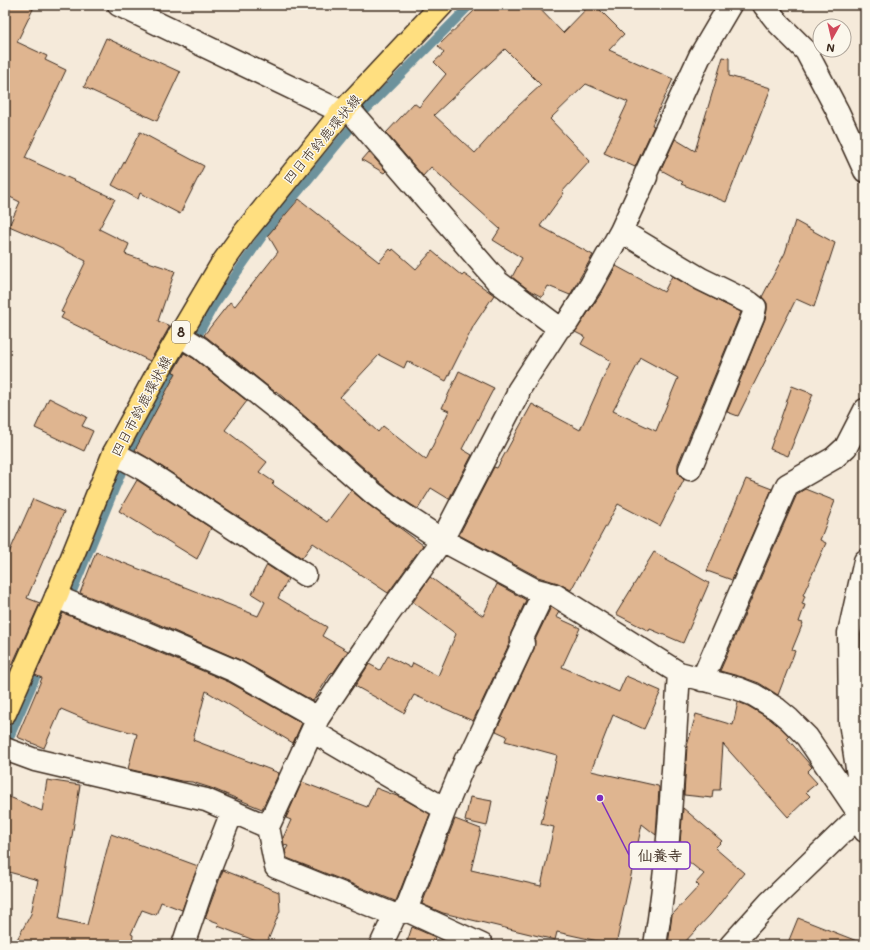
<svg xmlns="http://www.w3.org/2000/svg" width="870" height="950" font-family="Mali,'Klee One',sans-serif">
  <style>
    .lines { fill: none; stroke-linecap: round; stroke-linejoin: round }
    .stream { stroke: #6d929c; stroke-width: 9 }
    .building { fill: #dfb590; stroke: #3b2a1e; fill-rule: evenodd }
    .minor-casing { stroke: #3b2a1e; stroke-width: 25 }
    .major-casing { stroke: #3b2a1e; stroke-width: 25 }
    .minor { stroke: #fbf7ec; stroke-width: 22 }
    .major { stroke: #ffdf80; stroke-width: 22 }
    .labels { text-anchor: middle; stroke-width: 3; stroke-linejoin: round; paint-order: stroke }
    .shield { fill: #fbf7ec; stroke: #75685c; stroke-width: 1 }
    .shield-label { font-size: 13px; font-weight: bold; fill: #3b2a1e }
    .street-label { font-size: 14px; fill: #3b2a1e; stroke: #fbf7ec }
    .leader { fill: none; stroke: #7b2cbf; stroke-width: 1.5 }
    .callout-dot { fill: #7b2cbf; stroke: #fbf7ec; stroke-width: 1.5 }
    .callout { fill: #fbf7ec; stroke: #7b2cbf; stroke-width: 1.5 }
    .callout-label { font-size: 15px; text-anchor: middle; font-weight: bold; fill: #3b2a1e }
  </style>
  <rect width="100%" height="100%" fill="#f5eada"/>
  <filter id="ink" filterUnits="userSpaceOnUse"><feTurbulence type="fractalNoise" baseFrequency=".025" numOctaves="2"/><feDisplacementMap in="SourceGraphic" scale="8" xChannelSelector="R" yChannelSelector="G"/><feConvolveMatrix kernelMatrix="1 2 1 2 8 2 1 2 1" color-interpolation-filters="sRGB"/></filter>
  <g filter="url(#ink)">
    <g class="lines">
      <path class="stream" d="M199,333L213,307L267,230L365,111L470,5
        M59,624L134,442L173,370L188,351
        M10,736L41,665"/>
    </g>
    <path class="building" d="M5,5H35L17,42L47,56L45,60L66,70L25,158L115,199L99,229L129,244L125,254L175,271L158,321L170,326L150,361L61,318L64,313L61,312L86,261L56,246L9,226L20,202L8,196L5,203Z
      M480,5H536L563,33L590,5H595L624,34L609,50L673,79L652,125L654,126L635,167L604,153L628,102L586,84L550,119L590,161L562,192L564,193L540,226L593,255L570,295L548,286L542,297L529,290L512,277L522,258L493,240L500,229L431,167L423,176L386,133L414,103L419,107L446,74L434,62L444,53L438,46ZM505,49L541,85L508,115V116L475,153L434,115Z
      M106,38L180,72L157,121L84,87Z
      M723,57L729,58V76L771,88L726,202L681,184L683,182L661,170L675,139L695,151Z
      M140,132L204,166L180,214L140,193L138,199L112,185Z
      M369,152L386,171L384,173L362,160Z
      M299,199L379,262L390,249L392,251L393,249L416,269L432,251L462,276L464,274L494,295L474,325L446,381L407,361L404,368L379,355L340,397L378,432L383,426L426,460L449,411L442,408L459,371L494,388L462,449L472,455L449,499L431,488L418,509L396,495L381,483L276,391L275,392L204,335L230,302L235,306L278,252L268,235Z
      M795,221L835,243L814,307L796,299L738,416L727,412L765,319L767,310V303L762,297L785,253Z
      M616,266L664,292L672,276L696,290L741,312L678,464V473L684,480L660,526L618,504L571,590L558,583L538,577L459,535L494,467L497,468L532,404L580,430L611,361L581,344L585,337L575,332L602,292ZM641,358L678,378L656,431L613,411Z
      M184,353L193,358L247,401L225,430L267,462L259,472L274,482L272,484L327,522L351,490L366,503L423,545L388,593L313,543L302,558L150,459L135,450L176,373L173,372Z
      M792,386L813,394L788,456L770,449Z
      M49,398L87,417L82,426L93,431L84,451L35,428Z
      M746,479L772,489L732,580L707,571Z
      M137,480L211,528L197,559L119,511Z
      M805,489L835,501L820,540L826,543L803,595L805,596L802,604L805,605L799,622L803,623L792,650L795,651L778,695L759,683L742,677L720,671L797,494Z
      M33,499L64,512L27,598L40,603L12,665L5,662V562Z
      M96,552L258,616L265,602L252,594L267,565L288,579L278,598L327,627L322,636L348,651L333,673L332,672L313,701L240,660L149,620L80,593Z
      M654,552L709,583L683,643L650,629L649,631L616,614Z
      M430,577L483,616L497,584L526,600L511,633L510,642L473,721L414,695L404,713L355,686L369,664L380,670L388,656L411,668L413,663L438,676L456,634L413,602Z
      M551,607L559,612L556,617L580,628L562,667L619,692L626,676L661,691L644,729L613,715L591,771L658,786L659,788L656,835L642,824L616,945L557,932L555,940L443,913L422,904L455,819L481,829L471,870L541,886L554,827L541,824L557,755L505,741L507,736L496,731L534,649L535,640Z
      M63,613L139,644L229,682L302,723L293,743L206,691L193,740L279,773L262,809L211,788L192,782L181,781L128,769L137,734L87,720L61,709L44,748L17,737L42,678L35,675Z
      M738,702L748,706L770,719L781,728L789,736L787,738L812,767L807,772L817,783L806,792L810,796L788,817L723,744L720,790H713L712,798L684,795L687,746L696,714L733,725Z
      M47,780L80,785L59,919L87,925L111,834L198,866L182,910L161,902L156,915L142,910L131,934L133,935L132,945H14L31,914L38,880L5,871V795L42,811Z
      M302,782L367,807L376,788L402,798L430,814L396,901H395L287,858L285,851L288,846L284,845L283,838L291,820L286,818Z
      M470,797L492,801L487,826L465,821Z
      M683,808L722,841L715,848L744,873L710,915L682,945H668L672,915L699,886L696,883L704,874L679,854Z
      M223,870L279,892L280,911L266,945L218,926L219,923L205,918Z
      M798,918L862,943V945H787Z
      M412,927L435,937L433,945H406Z"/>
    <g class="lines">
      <defs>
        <path id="minor" d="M119,5L342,112
          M764,5L779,24L806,51L838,112L865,171
          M347,107L498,282L559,328
          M621,231L701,279L750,303L755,307L753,316L690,469
          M179,335L200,348L283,414L373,493L389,505L442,540L533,589L555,595L679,673L739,689L754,695L777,709L789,719L807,737L860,815
          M114,453L143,469L305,575
          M865,561L849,633L850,722L858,775L860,815L865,831
          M56,597L144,632L235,671L318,718
          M702,680L787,485L834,458L846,447L865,410
          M312,731L445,809
          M5,749L35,760L206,800L268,827
          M406,910L482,945
          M395,915L276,867L268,827L318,718L379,627L442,540L518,394V391L559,328L567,323L591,285L621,231L646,177L645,175L700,56L730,5
          M183,945L202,889L232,812
          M381,945L395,915L406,910L445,809L466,759L471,755L523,644L522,638L544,592
          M655,945C670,855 673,763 679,673
          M731,945L770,902L860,815"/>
        <path id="major" d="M5,713L56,597L114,453L159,370L221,265L244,233L342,112L442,5"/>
      </defs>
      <use href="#minor" class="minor-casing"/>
      <use href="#major" class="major-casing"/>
      <use href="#minor" class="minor"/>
      <use href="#major" class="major"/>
    </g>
  </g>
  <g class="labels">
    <rect class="shield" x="172" y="321" width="18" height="22" rx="3"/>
    <g class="shield-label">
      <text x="181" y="337">8</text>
    </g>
    <g class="street-label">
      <text transform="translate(322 139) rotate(-50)" y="5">四日市鈴鹿環状線</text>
      <text transform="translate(141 406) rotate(-62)" y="5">四日市鈴鹿環状線</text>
    </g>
  </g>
  <path class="leader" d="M600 798L629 855"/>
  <circle class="callout-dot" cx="600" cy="798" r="4"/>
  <rect class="callout" x="629" y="842" width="61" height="27" rx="4"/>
  <g class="callout-label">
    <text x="660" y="861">仙養寺</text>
  </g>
  <rect width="870" height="950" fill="none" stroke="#fbf7ec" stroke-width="20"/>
  <rect x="10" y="10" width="850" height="930" fill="none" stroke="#3b2a1e" stroke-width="1.5" filter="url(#ink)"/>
  <g transform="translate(832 38) rotate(188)"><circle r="19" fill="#fbf7ec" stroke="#aea59a"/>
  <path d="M0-3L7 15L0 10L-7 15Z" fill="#d1495b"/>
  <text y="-6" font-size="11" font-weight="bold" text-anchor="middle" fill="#3b2a1e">N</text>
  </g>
</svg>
